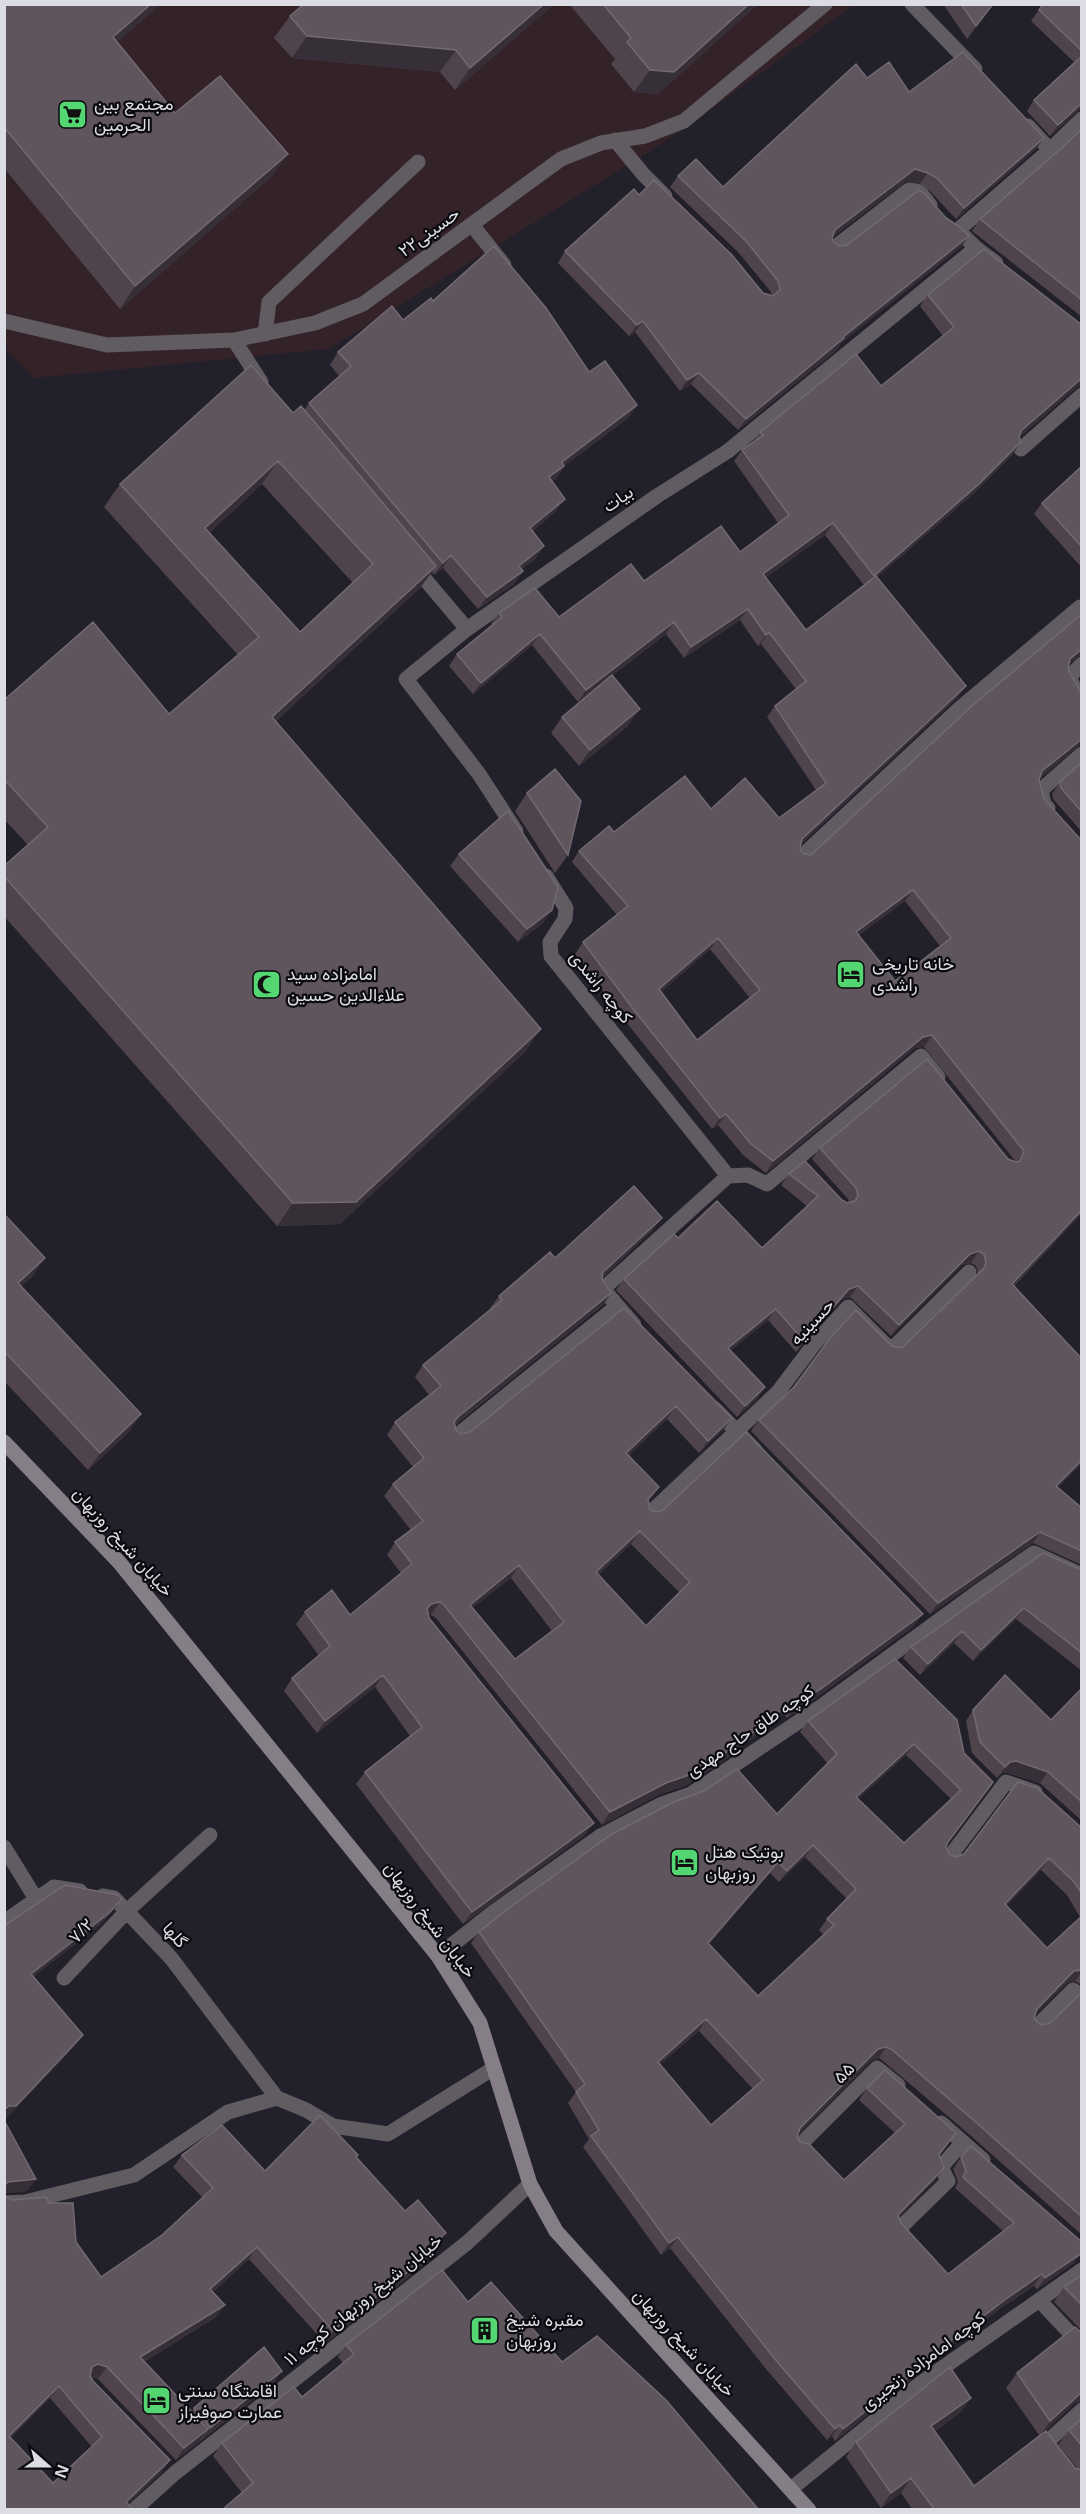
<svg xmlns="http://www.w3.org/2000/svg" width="1086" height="2514" font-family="'Noto Sans',Vazirmatn,sans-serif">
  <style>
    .commercial { fill: #342229 }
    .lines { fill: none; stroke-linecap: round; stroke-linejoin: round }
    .lane { stroke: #615c62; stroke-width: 15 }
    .street { stroke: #615c62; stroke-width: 15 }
    .secondary { stroke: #857e86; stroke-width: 15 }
    .wall { fill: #50444c; fill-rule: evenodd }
    .shaded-wall { fill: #372f38 }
    .building { fill: #5f555d; stroke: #726a72; stroke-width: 1.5; fill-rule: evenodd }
    .labels { text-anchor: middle; stroke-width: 4.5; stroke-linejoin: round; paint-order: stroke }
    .poi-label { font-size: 18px; fill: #dcdce4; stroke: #0b0a0f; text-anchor: start }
    .street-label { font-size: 18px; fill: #dcdce4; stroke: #0b0a0f }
  </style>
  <rect width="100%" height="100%" fill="#21202b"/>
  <path class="commercial" d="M5,5H854L687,127L641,157L329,349L34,378L5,348Z"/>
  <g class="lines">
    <path class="lane" d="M912,4L975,69
      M1028,126L1050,150
      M615,140L643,174L665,196
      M472,225L504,265
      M834,248L909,190L920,192L930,205
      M976,248L958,230L1050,150L1082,119
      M265,334L269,302L418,162
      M1021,449L1082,395
      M728,451L976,248L996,263
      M1082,664L1069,677L1082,703
      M1048,808L1044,804L1041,790L1082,754
      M801,857L959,709L1080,607L1082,609
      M728,1176L748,1175L767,1184L921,1056L938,1077
      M603,1289L634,1325
      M715,1409L755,1450
      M455,1437L616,1307
      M648,1515L778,1392L815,1343L848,1307L891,1350L969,1272
      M4,1847L36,1899
      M948,1859L1006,1782L1035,1792
      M103,1896L114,1898L171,1958L277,2098
      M4,1922L54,1887L80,1891
      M438,1956L495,1911L599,1837L662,1804L691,1794L819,1708L979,1591L1034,1553L1082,1575
      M64,1978L127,1911L210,1835
      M1036,2027L1073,1990L1082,1997
      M941,2123L983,2160
      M799,2146L877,2068L898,2085
      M4,2203L25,2202L134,2175L228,2112L277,2098L306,2110L333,2126L388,2134L494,2068
      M900,2228L948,2181L941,2167L963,2142
      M1039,2300L1082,2346
      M1052,2452L1045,2444L1082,2410
      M791,2489L921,2383L1082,2270
      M134,2510L175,2473L281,2390"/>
    <path class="street" d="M4,321L107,345L234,340L315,323L363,304L561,159L601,143L645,136L684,121L825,4
      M234,340L261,382
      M413,565L467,629L657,496L728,451
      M467,629L406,679L479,774L516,831
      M546,876L566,908L565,919L550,942L551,956L728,1176L603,1289
      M281,2390L468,2242L530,2184"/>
    <path class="secondary" d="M4,1442L119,1562L438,1956L480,2023L530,2184L556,2231L809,2510"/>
  </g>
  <path class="wall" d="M4,4H161L117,42L175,113L288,154L272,176L120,309L4,168Z
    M304,4H554L455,90L440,72L292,58L274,38L290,16Z
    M569,4H758L658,94L634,92L611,64L615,59Z
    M943,4H994L967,39Z
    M1043,4H1082V110H1079L1050,136L1027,111L1034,100L1074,62L1031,21Z
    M867,78L1044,138L1036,149L956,219L929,190L920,184L907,181L832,237L834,242L839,246L961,247L841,343L837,350L738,430L691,384L680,391L635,332L629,336L558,263L565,251L639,195L763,293L771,296V292L738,252L670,187L678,176L723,187Z
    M1082,129V317L972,231L980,219L1064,146Z
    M928,295L1076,388L1019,437L1013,454L972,495L877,577L966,686L958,697L801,844L800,848L802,853L811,855L1082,614V655H1080L1069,664L1068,669L1081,744L1040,778L1039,780L1044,799L1082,841V1213L1014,1286L1082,1463L1057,1488L1082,1508V1565L1033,1543L930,1614L751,1431L759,1420L892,1346L902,1348L978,1273L976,1266L971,1263L962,1265L891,1336L850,1297L841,1300L796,1352L768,1320L730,1351L765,1387L757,1399L737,1417L616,1290L624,1279L678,1238L762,1248L807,1206L781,1185L789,1174L847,1203H849L848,1199L812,1159L820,1148L1008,1159L1016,1162L924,1047L915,1048L766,1173L743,1155L718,1125L712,1129L626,1022L575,954L583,942L617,915L572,862L579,851L614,832L711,809L779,818L816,790L767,717L775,706L796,689L761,644L758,646L740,620L684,658L666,634L613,675L628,726L579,766L551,733L562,717L606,680L578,702L532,645L473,694L449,666L457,654L492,625L491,624L499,613L559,617L644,581L740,552L778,523L734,461L742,450L754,442L760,432L881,386L943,336L920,306ZM825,535L864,585L806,630L765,578ZM905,901L940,946L895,981L859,935ZM710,949L750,998L697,1040L661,992Z
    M433,301L589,372L637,405L628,418L564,466L556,479L552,481L556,511L533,531L544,546L535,559L522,569L523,571L514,584L478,609L443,568L434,575L432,572L420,588L276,721L525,1052L340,1224L277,1226L4,916V866L28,845L4,819V700L169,714L238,655L104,507L120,484L293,413L304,410L309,403L339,376L330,365L338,352L403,320ZM262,484L353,583L300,632L209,533Z
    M1082,466V568L1034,514L1042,503Z
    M1082,762V832L1053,799L1052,794L1060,782Z
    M527,793L568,855L555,873L515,811Z
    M459,854L543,923L518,942L450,866Z
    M4,1214L33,1276L21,1286L129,1432L88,1470L4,1381Z
    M653,1230L603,1277L602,1279L611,1293L603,1305L455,1425L456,1430L461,1434L470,1432L624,1308L732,1418L723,1430L699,1453L667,1419L629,1455L659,1487L648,1502L650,1510L914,1626L813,1700L787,1718L784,1714L731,1755L687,1785L658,1795L602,1825L436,1618L431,1615H429V1618L585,1835L463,1924L356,1784L365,1772L410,1736L375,1687L317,1733L284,1691L292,1678L319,1656L296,1624L305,1612L350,1615L401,1573L387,1555L395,1542L411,1530L384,1496L393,1484L413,1467L387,1435L395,1422L429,1395L415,1377L423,1365L491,1309L490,1308L499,1296L555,1258ZM631,1544L679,1592L646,1626L598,1575ZM511,1578L552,1631L515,1659L472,1608Z
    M1082,1570V1671L1016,1619L973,1661L954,1643L920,1675L903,1658L911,1647Z
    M1082,1688V1821L1040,1783L1008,1773H1002L997,1778L972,1753L966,1721L973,1710L1051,1720Z
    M808,1721L964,1753L993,1782L948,1843L946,1847L950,1855L955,1857L1082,1828V1985L1075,1981L1067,1983L1035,2014L1034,2018L1037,2022L1042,2025L1050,2023L1082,1992V2235L970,2135L883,2061L879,2058L871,2061L799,2133L797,2137L800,2142L844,2180L895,2133L859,2100L867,2088L948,2144L940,2155L944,2168L936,2179L899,2217L901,2223L948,2274L1003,2231L955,2188L958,2182L953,2169L961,2157L1074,2263L1037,2289L1034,2286L998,2310L932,2360L928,2366L835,2441L832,2436L827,2440L766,2369L670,2248L661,2255L583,2147L589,2139L568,2103L576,2092L471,1943L479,1932L777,1814L828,1764L800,1732ZM906,1755L951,1799L904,1843L858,1799ZM805,1857L847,1899L827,1919L819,1930L824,1935L758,1996L709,1944L770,1873L779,1882ZM1041,1870L1067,1895L1080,1917L1047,1948L1006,1906ZM699,2031L753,2089L711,2125L660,2064Z
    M182,2155L265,2171L357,2157L405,2211L437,2246L428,2253L421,2267L325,2343L249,2259L213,2292L225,2305L216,2317L144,2362L191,2412L194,2408L273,2384L176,2460L98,2379L91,2377L93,2381L170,2460L161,2473L128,2504L4,2510L5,2196L13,2200L49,2203L76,2242L101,2277L162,2235L203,2198L173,2167ZM50,2398L92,2447L53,2483L10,2438Z
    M1082,2275V2331L1054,2302L1064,2287Z
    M468,2302L562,2362L242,2493L213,2456L222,2443L302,2397L343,2363L338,2357L346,2345Z
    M1082,2333V2401L1075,2403L1042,2434L1075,2468H1077L1058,2445L1069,2430L1082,2418V2510H913L901,2493L881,2508L846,2457L856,2442L961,2412L935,2431L974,2486L1039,2435L1006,2388L1017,2373Z"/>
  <path class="shaded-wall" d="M151,4H161L97,60L113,37Z
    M544,4H554L455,90L470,68Z
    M749,4H758L658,94L634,92L650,70Z
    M993,4H994L967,39L976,26Z
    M307,36L456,50L440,72L292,58Z
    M1082,103V110H1079L1050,136L1058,125Z
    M1044,138L1036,149L956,219L964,208Z
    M288,154L272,176L120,309L135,286Z
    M915,169L928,173L920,184L907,181L828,241L835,230Z
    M969,236L961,247L841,343L837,350L738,430L746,419L843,337Z
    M643,321L635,332L629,336L637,325Z
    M699,373L691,384L680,391L687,380Z
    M1082,378V386L1076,388L1015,442L1022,430Z
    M637,405L628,418L553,474L564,466L556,479L540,490L562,462Z
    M1021,442L1013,454L972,495L866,587L874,576Z
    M278,461L262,484L189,551L205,528Z
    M565,499L556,511L522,540L530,528Z
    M833,523L825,535L755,585L763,574Z
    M544,546L535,559L510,578L519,566Z
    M451,555L443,568L434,575L443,563Z
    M436,566L420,588L256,739L272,717Z
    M523,571L514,584L478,609L487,597Z
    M748,609L740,620L684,658L691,647Z
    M674,622L666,634L578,702L586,690Z
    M769,632L761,644L758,646L766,635Z
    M540,634L532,645L473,694L481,683Z
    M1082,649V655H1080L1062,670L1070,659Z
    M966,686L958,697L794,850L802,839Z
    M640,709L628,726L579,766L590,750Z
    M1082,739V745L1081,744L1035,783L1042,771Z
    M913,890L905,901L848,943L856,932Z
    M552,910L543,923L518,942L527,929Z
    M718,938L710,949L651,1001L659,989Z
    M541,1029L525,1052L340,1224L277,1226L293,1203Z
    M932,1035L924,1047L915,1048L766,1173L773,1161L923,1037Z
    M726,1114L718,1125L712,1129L720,1118Z
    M1082,1210V1213L1004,1295L1012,1284Z
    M662,1218L653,1230L594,1285L603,1272Z
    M979,1251L971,1263L962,1265L891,1336L899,1325L970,1254Z
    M45,1258L33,1276L6,1301L18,1283Z
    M858,1286L850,1297L841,1300L796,1352L804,1341L849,1289Z
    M611,1293L603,1305L449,1429L458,1417Z
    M776,1309L768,1320L720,1360L728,1348Z
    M765,1387L757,1399L737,1417L745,1406Z
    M676,1406L667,1419L618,1465L626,1453Z
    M141,1414L129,1432L88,1470L100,1453Z
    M732,1418L723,1430L699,1453L708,1441Z
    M1082,1460V1463L1048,1498L1056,1486Z
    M659,1487L650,1500L639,1512L648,1499Z
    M640,1531L631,1544L587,1585L596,1572Z
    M1040,1532L1033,1543L930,1614L938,1603Z
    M519,1565L511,1578L461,1617L470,1605Z
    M440,1602L431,1615L422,1616L431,1604Z
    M1024,1608L1016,1619L973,1661L981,1650Z
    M923,1614L914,1626L813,1700L787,1718L796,1705Z
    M962,1631L954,1643L920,1675L928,1664Z
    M383,1675L375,1687L317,1733L325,1721Z
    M792,1702L784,1714L731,1755L687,1785L658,1795L602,1825L610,1812Z
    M914,1744L906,1755L848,1808L856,1797Z
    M1016,1761L1048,1772L1040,1783L1008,1773H1002L997,1778L1005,1767L1010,1762Z
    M594,1823L585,1835L463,1924L472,1912Z
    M813,1845L805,1857L779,1882L787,1871Z
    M1049,1858L1041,1870L997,1915L1005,1904Z
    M778,1862L770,1873L700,1955L708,1943Z
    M122,1899L113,1911L100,1925L22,1986L31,1974Z
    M1082,1970V1972L1075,1981L1067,1983L1029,2021L1037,2009L1074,1971Z
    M706,2019L699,2031L650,2073L658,2062Z
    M83,2035L74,2047L7,2118H4V2110Z
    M886,2047L879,2058L871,2061L792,2139L800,2128L878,2049Z
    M944,2168L936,2179L891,2226L898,2215Z
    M36,2179L27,2191L4,2194V2186L8,2182Z
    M446,2233L437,2246L417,2262L426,2250Z
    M678,2237L670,2248L661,2255L669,2243Z
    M257,2247L249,2259L202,2302L210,2289Z
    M1082,2250V2253L1074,2263L1037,2289L1045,2278Z
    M429,2255L421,2267L325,2343L333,2331Z
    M1042,2274L1034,2286L998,2310L932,2360L928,2366L835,2441L843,2429L935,2353L1006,2299Z
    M225,2305L216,2317L131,2370L140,2357Z
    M98,2364L107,2367L98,2379L89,2376L92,2367Z
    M282,2371L273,2384L201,2440L210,2428Z
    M59,2386L50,2398L4,2443L9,2436Z
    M1082,2392V2401L1075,2403L1040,2436L1050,2421Z
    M971,2398L961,2412L921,2441L931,2426Z
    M840,2425L832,2436L827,2440L835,2429Z
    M208,2429L199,2442L176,2460L184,2448Z
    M170,2460L161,2473L122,2510L126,2502Z
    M911,2478L901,2493L881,2508L891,2493Z"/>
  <path class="building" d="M4,4H151L113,37L175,113L220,76L288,154L135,286L4,127Z
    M304,4H544L470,68L456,50L307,36L290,16Z
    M603,4H749L674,72L650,70L627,42L631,38Z
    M961,4H993L976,26Z
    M1043,4H1082V51L1039,10Z
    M963,52L1044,138L964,208L937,178L928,173L915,169L835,230L832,238L834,242L839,246L847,245L919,190L925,194L946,218L960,227L969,236L843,337L844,338L746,419L699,373L687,380L643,321L637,325L565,251L634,189L639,195L654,180L732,255L763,293L773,296L780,290L778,281L746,241L678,176L696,159L723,187L856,64L867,78L889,62L909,92Z
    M1082,56V103L1058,125L1034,100Z
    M1082,129V300L980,219L1064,146Z
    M494,246L546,308L589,372L605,361L637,405L562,462L564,466L549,477L565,499L530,528L544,546L519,566L523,571L487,597L451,555L443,563L309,403L351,366L338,352L392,306L403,320L431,298L433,301Z
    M984,249L1082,325V378L1022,430L1019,436L1021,442L979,484L874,576L833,523L763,574L806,630L876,576L966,686L802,839L800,848L802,853L811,855L973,705L1082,614V649L1070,659L1068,669L1082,695V739L1042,771L1039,780L1044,799L1082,841V1210L1012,1284L1082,1359V1460L1056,1486L1082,1508V1551L1040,1532L938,1603L759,1420L794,1387L830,1338L856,1310L892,1346L902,1348L984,1268L986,1263L984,1254L979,1251L970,1254L899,1325L858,1286L849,1289L804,1341L776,1309L728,1348L765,1387L745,1406L624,1279L674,1234L678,1238L717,1201L762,1248L818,1196L789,1174L805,1161L842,1200L847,1203L855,1201L858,1196L856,1188L820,1148L927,1059L1008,1159L1016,1162L1020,1161L1024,1151L932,1035L923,1037L773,1161L751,1144L726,1114L720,1118L634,1010L583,942L628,906L579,851L609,826L614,832L685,776L711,809L745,778L779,818L826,783L775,706L806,681L769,632L766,635L748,609L691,647L674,622L586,690L540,634L481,683L457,654L502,617L499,613L535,588L559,617L631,564L644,581L721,526L740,552L789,515L742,450L763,435L760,432L856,354L881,386L954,327L928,295ZM913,890L951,938L895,981L856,932ZM718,938L760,990L697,1040L659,989Z
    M251,365L293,413L301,406L436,566L272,717L541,1029L356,1202L293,1203L4,876V866L48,827L4,779V700L93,622L169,714L259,637L120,484ZM278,461L373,564L300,632L205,528Z
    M1082,466V547L1042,503Z
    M612,675L640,709L590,750L562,717Z
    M1082,762V812L1061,788L1060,782Z
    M555,769L581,801L568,855L527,793Z
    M508,811L558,887L552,910L527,929L459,854Z
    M634,1186L662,1218L603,1272L602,1279L611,1293L458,1417L454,1422L456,1430L461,1434L470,1432L624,1308L732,1418L708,1441L676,1406L626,1453L659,1487L648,1499L650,1510L658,1512L663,1510L746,1432L923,1614L822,1688L796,1705L792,1702L740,1743L695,1773L666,1783L610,1812L444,1605L440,1602L431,1604L427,1609L429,1618L594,1823L472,1912L365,1772L422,1727L383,1675L325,1721L292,1678L330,1646L305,1612L332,1590L350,1615L412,1564L395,1542L423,1521L393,1484L424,1458L395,1422L441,1386L423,1365L502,1300L499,1296L550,1252L555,1258ZM640,1531L690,1582L646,1626L596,1572ZM519,1565L564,1622L515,1659L470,1605Z
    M4,1214L45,1258L18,1283L141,1414L100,1453L4,1351Z
    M1043,1553L1082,1570V1653L1024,1608L981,1650L962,1631L928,1664L911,1647Z
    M895,1659L957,1720L964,1753L993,1782L948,1842L946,1847L950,1855L955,1857L964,1854L1018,1782L1037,1788L1082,1828V1894L1075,1883L1049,1858L1005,1904L1047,1948L1082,1916V1970L1074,1971L1037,2009L1034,2018L1037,2022L1042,2025L1050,2023L1082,1992V2217L978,2124L891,2049L886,2047L878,2049L800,2128L797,2137L800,2142L809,2144L844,2180L905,2124L867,2088L885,2070L956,2133L939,2154L944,2168L898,2215L901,2223L948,2274L1014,2223L963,2177L966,2171L961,2157L971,2146L1082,2242V2253L1045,2278L1042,2274L1006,2299L935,2353L936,2355L843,2429L840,2425L835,2429L774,2358L678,2237L669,2243L591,2136L599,2130L576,2092L585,2084L479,1932L509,1908L612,1834L674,1802L704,1791L737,1769L777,1814L837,1754L808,1721ZM914,1744L961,1790L904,1843L856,1797ZM813,1845L856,1889L827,1919L834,1925L758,1996L708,1943L778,1862L787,1871ZM706,2019L763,2080L711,2125L658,2062Z
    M1005,1675L1051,1720L1082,1688V1802L1048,1772L1016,1761L1010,1762L1005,1767L980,1742L973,1710Z
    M65,1885L118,1895L122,1899L109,1913L31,1974L83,2035L16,2106H9L4,2110V1926Z
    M320,2115L358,2155L356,2157L405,2211L418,2200L446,2233L426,2250L429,2255L333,2331L257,2247L210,2289L225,2305L140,2357L208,2429L184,2448L107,2367L98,2364L92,2367L90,2376L93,2381L170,2460L126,2502L133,2510H4V2194L5,2196L13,2200L46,2197L49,2203H73L76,2242L101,2277L162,2235L213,2188L182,2155L222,2125L265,2171ZM59,2386L102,2437L53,2483L9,2436Z
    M4,2120L36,2179L8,2182L4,2186Z
    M442,2270L468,2302L491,2282L562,2362L597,2336L666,2400L759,2510H222L253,2483L222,2443L294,2387L302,2397L354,2354L346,2345Z
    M1082,2275V2305L1064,2287Z
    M1075,2327L1082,2333V2392L1050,2421L1017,2373Z
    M264,2347L282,2371L210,2428L194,2408Z
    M950,2367L971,2398L931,2426L974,2486L1046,2431L1075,2468L1082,2470V2510H935L911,2478L891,2493L856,2442Z
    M1082,2418V2446L1069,2430Z"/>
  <defs>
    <symbol id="supermarket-square" viewBox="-11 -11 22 22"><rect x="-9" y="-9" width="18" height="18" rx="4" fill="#54d672" stroke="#0b0a0f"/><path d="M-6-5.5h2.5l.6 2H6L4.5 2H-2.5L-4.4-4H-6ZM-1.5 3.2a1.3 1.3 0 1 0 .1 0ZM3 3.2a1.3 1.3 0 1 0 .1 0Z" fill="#111"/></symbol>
    <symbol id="hotel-square" viewBox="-11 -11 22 22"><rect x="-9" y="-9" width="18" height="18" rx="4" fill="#54d672" stroke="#0b0a0f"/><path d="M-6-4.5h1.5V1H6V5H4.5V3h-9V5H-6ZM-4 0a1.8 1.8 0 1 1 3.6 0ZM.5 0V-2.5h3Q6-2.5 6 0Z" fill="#111"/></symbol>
    <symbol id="mosque-square" viewBox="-11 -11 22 22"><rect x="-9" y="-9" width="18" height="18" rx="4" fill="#54d672" stroke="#0b0a0f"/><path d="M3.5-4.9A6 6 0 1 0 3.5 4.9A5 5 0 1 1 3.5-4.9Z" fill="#111"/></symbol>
    <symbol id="building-square" viewBox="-11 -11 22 22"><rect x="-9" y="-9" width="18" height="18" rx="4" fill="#54d672" stroke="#0b0a0f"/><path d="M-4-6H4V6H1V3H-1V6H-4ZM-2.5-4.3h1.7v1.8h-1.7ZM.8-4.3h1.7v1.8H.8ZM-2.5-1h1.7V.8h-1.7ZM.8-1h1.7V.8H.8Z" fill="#111"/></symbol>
  </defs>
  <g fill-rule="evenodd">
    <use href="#supermarket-square" x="56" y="98" width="33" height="33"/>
    <use href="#hotel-square" x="834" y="958" width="33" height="33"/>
    <use href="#mosque-square" x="250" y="968" width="33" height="33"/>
    <use href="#hotel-square" x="668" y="1846" width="33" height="33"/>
    <use href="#building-square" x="468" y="2314" width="33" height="33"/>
    <use href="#hotel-square" x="140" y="2384" width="33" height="33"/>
  </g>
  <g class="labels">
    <g class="poi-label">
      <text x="94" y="110">مجتمع بین<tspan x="94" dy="21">الحرمین</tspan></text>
      <text x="872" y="970">خانه تاریخی<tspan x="872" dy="21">راشدی</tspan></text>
      <text x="287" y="980">امامزاده سید<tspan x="287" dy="21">علاءالدین حسین</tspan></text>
      <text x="705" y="1858">بوتیک هتل<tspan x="705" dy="21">روزبهان</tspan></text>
      <text x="506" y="2326">مقبره شیخ<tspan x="506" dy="21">روزبهان</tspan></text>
      <text x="178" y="2397">اقامتگاه سنتی<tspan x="178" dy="21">عمارت صوفیراز</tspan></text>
    </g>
    <g class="street-label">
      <text transform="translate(429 232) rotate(-36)" y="6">حسینی۲۲</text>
      <text transform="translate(618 499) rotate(-35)" y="6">بیات</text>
      <text transform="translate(601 987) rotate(51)" y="6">کوچه راشدی</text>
      <text transform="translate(812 1322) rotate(-47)" y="6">حسینیه</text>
      <text transform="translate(123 1542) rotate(48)" y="6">خیابان شیخ روزبهان</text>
      <text transform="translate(750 1731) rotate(-34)" y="6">کوچه طاق حاج مهدی</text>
      <text transform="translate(430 1920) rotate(53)" y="6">خیابان شیخ روزبهان</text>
      <text transform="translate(81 1931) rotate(-47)" y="6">۷/۲</text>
      <text transform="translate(175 1935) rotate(48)" y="6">گلها</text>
      <text transform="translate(844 2073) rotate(-45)" y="6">۵۵</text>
      <text transform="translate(363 2300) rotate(-39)" y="6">خیابان شیخ روزبهان کوچه ۱۱</text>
      <text transform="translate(684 2343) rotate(47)" y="6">خیابان شیخ روزبهان</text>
      <text transform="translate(923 2361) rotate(-37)" y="6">کوچه امامزاده زنجیری</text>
    </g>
  </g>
  <rect width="1086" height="2514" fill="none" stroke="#dcdce4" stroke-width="12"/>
  <g transform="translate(48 2466) rotate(111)" stroke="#0b0a0f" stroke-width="4.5" paint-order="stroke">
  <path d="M0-4.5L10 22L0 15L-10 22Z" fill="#dcdce4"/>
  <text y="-9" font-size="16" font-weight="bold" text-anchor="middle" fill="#dcdce4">N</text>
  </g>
</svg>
